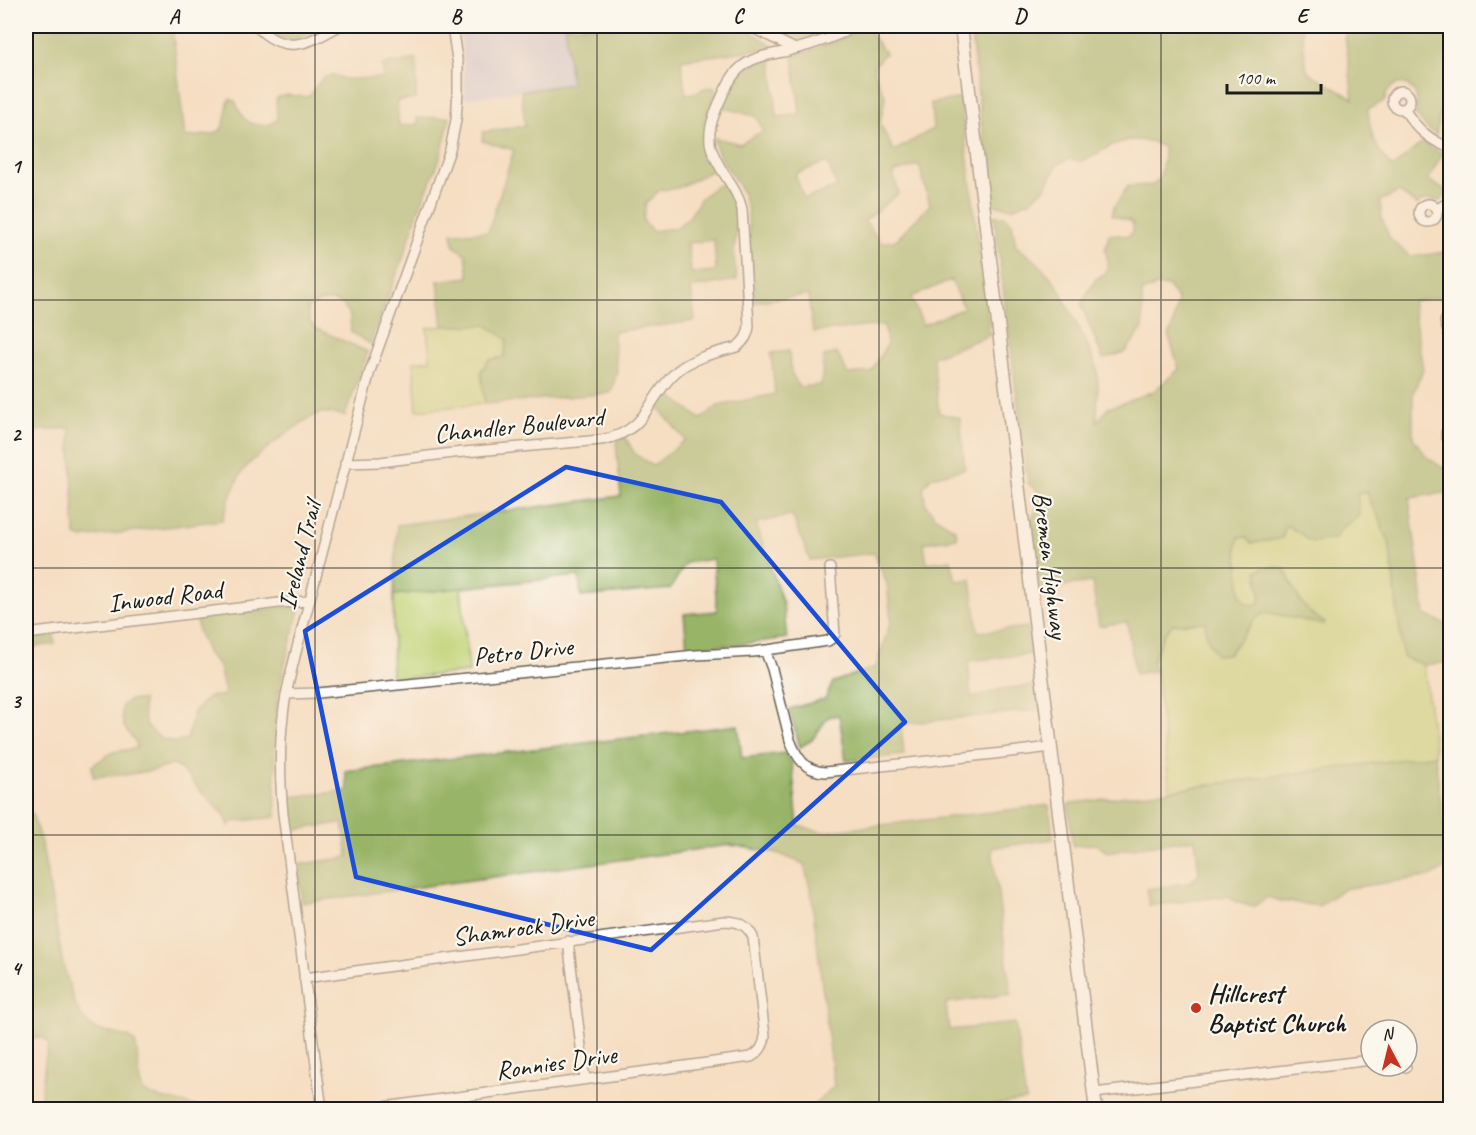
<svg xmlns="http://www.w3.org/2000/svg" width="1476" height="1135" font-family="Caveat,sans-serif">
  <style>
    .industrial { fill: #c4c0db }
    .green { fill: #c0d275; stroke: #6e7748; stroke-width: 1.5 }
    .forest { fill: #98b466; stroke: #5a6841; stroke-width: 1.5; fill-rule: evenodd }
    .water { fill: #46a7c6; stroke: #316271; stroke-width: 1.5 }
    .lines { fill: none; stroke-linecap: round; stroke-linejoin: round }
    .minor-casing { stroke: #686056; stroke-width: 12 }
    .major-casing { stroke: #686056; stroke-width: 15 }
    .minor { stroke: #fff; stroke-width: 9 }
    .major { stroke: #fff; stroke-width: 12 }
    .marked { fill: none; stroke: #1d4ed8; stroke-width: 4.5; stroke-linejoin: round }
    .grid { fill: none; stroke: #1c1c1c; stroke-width: 1.5; stroke-opacity: 0.55 }
    .poi-dot { fill: #c8321e; stroke: #fbf7ec; stroke-width: 2 }
    .labels { text-anchor: middle; stroke-width: 4.5; stroke-linejoin: round; paint-order: stroke }
    .street-label { font-size: 26px; fill: #1c1c1c; stroke: #fbf7ec }
    .poi-label { font-size: 26px; font-weight: bold; fill: #1c1c1c; stroke: #fbf7ec; text-anchor: start }
    .neatline { fill: none; stroke: #1c1c1c; stroke-width: 2 }
    .grid-label { font-size: 20px; text-anchor: middle; font-weight: bold; fill: #1c1c1c }
  </style>
  <rect width="100%" height="100%" fill="#fbf7ec"/>
  <filter id="ink" filterUnits="userSpaceOnUse"><feTurbulence type="fractalNoise" baseFrequency=".0167" numOctaves="2"/><feDisplacementMap in="SourceGraphic" scale="12" xChannelSelector="R" yChannelSelector="G"/><feConvolveMatrix kernelMatrix="1 2 1 2 8 2 1 2 1" color-interpolation-filters="sRGB"/></filter>
  <filter id="wash" filterUnits="userSpaceOnUse"><feTurbulence type="fractalNoise" baseFrequency=".008" numOctaves="4" result="noise"/><feDisplacementMap in="SourceGraphic" scale="24" xChannelSelector="R" yChannelSelector="G"/><feGaussianBlur stdDeviation="1.35" result="paint"/><feColorMatrix in="noise" values="0 0 0 0 0 0 0 0 0 0 0 0 0 0 0 0 0 1.4 0 .05"/><feComposite in="paint" operator="in"/></filter>
  <g filter="url(#wash)">
    <rect width="100%" height="100%" fill="#f5dec3"/>
    <path class="industrial" d="M459,26H565L571,84L465,99L463,53Z"/>
    <path class="green" d="M486,325L507,339L504,357L489,360L481,371L485,404L417,410L413,362L430,360L427,328L443,326Z
      M1369,491C1370,506 1379,510 1382,522C1384,530 1384,532 1389,540L1403,657L1424,665L1435,755L1170,790L1156,671L1152,663L1164,634L1173,624L1205,622L1207,638L1229,654L1254,620L1262,614L1271,613L1324,625L1325,623C1301,610 1296,594 1285,570H1257L1261,599L1256,605L1246,604L1240,594V580L1237,547L1239,537H1246L1251,543L1279,539L1283,537L1284,530L1287,525C1294,529 1302,533 1306,539L1342,528L1352,521L1357,494Z
      M461,588L469,672L392,679L394,595Z"/>
    <path class="forest" d="M26,26H172L185,137C220,133 224,139 228,101L230,99L235,101C238,107 240,114 245,119C254,127 269,128 277,119L276,100L278,97L288,95L305,97L311,95L315,87L324,77L332,75L345,79L384,78L382,65L417,59L416,99L397,101L399,126L418,124L417,118L450,117L440,159L418,211L406,250L370,344L351,332C350,327 351,318 349,313C340,296 320,299 307,308L309,320L315,328L368,352L345,416C338,415 328,412 321,413C307,416 251,459 242,472C233,486 228,504 222,520L81,538L75,535L70,428L26,432Z
      M265,26H328C319,30 300,40 290,40C280,40 271,32 265,26Z
      M565,26H742L771,44L770,48L681,60L686,94L698,92L704,88L712,87L717,90C710,107 698,128 705,147C707,154 713,162 717,168L678,188L660,190L646,203L643,220L652,231L676,228L690,216L701,198L717,185L727,184L737,218L734,256L737,280L691,288L695,321L613,332L617,371L611,393L485,404L481,371L489,360L504,357L507,339L486,325L443,326L438,281L469,277L466,255L454,246L452,233L488,232L514,150L482,141L483,132L525,126L521,91L571,84ZM714,240L716,271L691,273L688,243Z
      M757,26H845C836,31 808,41 798,41C785,42 769,31 757,26Z
      M865,26L885,53L874,66L877,79L885,96L880,124L894,151L933,129L931,103L960,98L990,335L933,357L939,413L960,418L965,469L932,477L923,487L926,505L936,517L956,530L957,538L924,543L927,563L951,560L956,581L971,579L978,632L1028,627L1031,654L968,661L971,696H979L1001,689L1035,685L1038,710L901,724L904,755L846,761L839,715L828,717L812,740L800,747L789,709L825,699L833,682L876,667L891,620L887,584L874,553L810,560L792,515L756,523L783,604L787,638L743,644L687,648L684,614L717,611L713,559L686,563L670,589L581,597L579,576L394,595L397,525L621,496L616,442L625,437L635,454L653,466L685,440L657,406L667,393L701,419L718,406L775,394L771,353L789,351L791,372L799,387L821,385L824,356L837,353L848,374L871,372L887,344L884,325L813,332L808,295L752,302L748,211L742,191L719,155L714,141L715,138L740,144L763,131L757,117L722,107C727,94 737,73 749,66C756,63 765,62 772,60L777,117L800,114L793,56L837,41ZM827,162L837,187L804,199L795,174ZM919,165L930,205L896,240L881,243L865,221L899,193L893,173ZM951,280L964,308L923,325L911,297Z
      M970,26H1301L1307,71L1353,99L1344,26H1450V47L1449,48L1450,51V111L1441,110L1436,135L1427,128L1415,114C1415,107 1418,101 1415,94C1407,76 1386,83 1385,101L1368,109C1371,139 1373,144 1392,168L1423,142L1433,149L1443,153L1428,180L1450,193L1440,201C1429,200 1426,197 1417,205L1399,192L1380,201L1382,219L1390,239L1411,257L1450,251V281L1443,297L1412,301L1423,370L1413,393V438L1427,457L1443,468L1450,467V492L1409,498L1425,615L1450,626V662L1424,665L1403,657L1389,540L1382,529V523L1369,500L1368,491L1357,494L1359,516L1342,528L1335,539L1313,542L1306,539L1302,534L1297,532L1287,525L1284,530L1283,537L1279,539L1251,543L1246,537H1239L1237,547L1240,580V594L1246,604L1256,605L1261,599L1257,570C1267,568 1276,564 1285,570C1296,594 1301,610 1325,623L1324,625L1271,613L1262,614L1254,620L1228,654L1216,655L1207,638L1205,622L1173,624L1164,634L1152,663L1156,671L1135,674L1127,622L1099,626L1092,582L1039,589L1032,518L1038,506L1039,492L1028,483L994,216H1004L1012,223L1016,246L1037,262L1056,283L1086,342L1097,368L1098,388L1097,422L1108,408L1123,403L1154,391L1179,369L1169,337L1174,320L1178,300L1168,286H1157L1142,292L1143,328L1125,352L1103,359L1081,304C1082,302 1095,280 1097,278C1100,276 1103,275 1106,273L1108,261L1105,250L1109,234L1129,236L1133,231V224L1130,221L1112,215L1114,207L1128,186L1153,185L1160,178L1164,157L1163,147L1150,141L1128,140L1112,145L1092,157L1081,161L1068,159L1057,165L1046,187L1030,201L1012,208L991,204Z
      M295,606L299,611C290,645 279,680 276,715C273,749 275,783 276,817L232,822L229,826L223,813L205,796L182,770L172,765L156,770L124,775L93,777L92,766L113,752L137,748C136,739 132,738 127,731C121,724 121,715 122,706L129,700H143V712L146,725L160,738L174,742L187,739L194,712L208,697L225,695L219,666L208,654L198,631L196,617Z
      M54,635L55,644L26,648V638Z
      M738,725L742,758L785,753L792,764L798,826L823,832L1049,805L1053,839L992,848L1011,994L946,1003L949,1030L1015,1023L1026,1100L958,1110L791,1109L812,1107L834,1086L811,892L804,864L777,853L730,845L302,903L298,865L348,857L343,823L293,830L289,797L348,791L345,771Z
      M1435,755L1449,866L1432,876L1343,889L1319,906L1281,901L1268,897L1253,907L1236,902L1228,896L1149,906L1146,889L1191,882L1199,873L1195,839L1107,852L1095,844L1073,846L1068,804Z
      M26,812L32,813L43,850L63,964L74,1001L82,1017L94,1029L129,1037L136,1044L140,1082L143,1090L149,1095L208,1109H45L41,1095L45,1061L49,1043L43,1038H26Z"/>
    <path class="water" d="M1450,764V817H1449L1446,810L1444,771Z"/>
  </g>
  <g filter="url(#ink)">
    <g class="lines">
      <defs>
        <path id="minor" d="M256,26C286,56 307,44 339,26
          M749,26L795,49
          M1392 100a9 9 0 1 1 18 0a9 9 0 1 1-18 0Z
          M1404,109C1416,128 1429,140 1450,148
          M1419 213a9 9 0 1 1 18 0a9 9 0 1 1-18 0Z
          M1436,210L1450,201
          M1450,315L1447,317L1445,322L1450,338
          M1450,426L1446,433V436L1450,439
          M345,463L380,462L453,453L601,440C649,432 647,397 677,371C694,357 715,353 737,347C744,341 748,336 749,326L742,209C737,186 717,170 711,147C707,132 713,117 719,103C725,90 731,74 744,65C755,56 774,54 788,51C812,45 834,38 857,26
          M26,634L279,603L309,601
          M765,650L772,669L790,740C797,758 805,771 825,772L994,754L1051,747
          M286,694L318,693L696,655L753,652L828,641L831,639L835,634L830,568
          M568,941L585,1079
          M304,978L724,921C737,921 747,924 753,937L765,1036C764,1046 760,1052 751,1057L362,1110
          M1405,1066L1406,1067
          M1094,1093L1371,1060
          M322,1110L283,814C280,781 279,748 283,716C285,694 291,673 296,652L370,371L450,150L456,120L458,91V66L452,26"/>
        <path id="major" d="M961,26L1096,1110"/>
      </defs>
      <use href="#minor" class="minor-casing"/>
      <use href="#major" class="major-casing"/>
      <use href="#minor" class="minor"/>
      <use href="#major" class="major"/>
    </g>
  </g>
  <path d="M0 0H1476V1135H0ZM566,467L721,502L905,722L651,950L356,877L305,631Z" fill="#f5dec3" fill-opacity=".55" fill-rule="evenodd"/>
  <path class="marked" d="M566,467L721,502L905,722L651,950L356,877L305,631Z"/>
  <path class="grid" d="M315,26V1110M597,26V1110M879,26V1110M1161,26V1110M26,300H1450M26,568H1450M26,835H1450"/>
  <circle class="poi-dot" cx="1196" cy="1008" r="6"/>
  <g class="labels">
    <g class="street-label">
      <text transform="translate(519 425) rotate(-6)" y="9">Chandler Boulevard</text>
      <text transform="translate(299 555) rotate(-76)" y="9">Ireland Trail</text>
      <text transform="translate(1051 565) rotate(83)" y="9">Bremen Highway</text>
      <text transform="translate(165 596) rotate(-7)" y="9">Inwood Road</text>
      <text transform="translate(523 651) rotate(-6)" y="9">Petro Drive</text>
      <text transform="translate(523 927) rotate(-8)" y="9">Shamrock Drive</text>
      <text transform="translate(556 1062) rotate(-8)" y="9">Ronnies Drive</text>
    </g>
    <g class="poi-label">
      <text x="1208" y="1002">Hillcrest<tspan x="1208" dy="30">Baptist Church</tspan></text>
    </g>
  </g>
  <rect width="1476" height="1135" fill="none" stroke="#fbf7ec" stroke-width="66"/>
  <g transform="translate(1389 1048) rotate(353)"><circle r="28" fill="#fbf7ec" stroke="#a29f99" stroke-width="1.5"/>
  <path d="M0-4.5L10 22L0 15L-10 22Z" fill="#c8321e"/>
  <text y="-9" font-size="16" font-weight="bold" text-anchor="middle" fill="#1c1c1c">N</text>
  </g>
  <path d="M1227 84v9h94v-9" fill="none" stroke="#1c1c1c" stroke-width="3"/>
  <text x="1236" y="84" font-size="18" fill="#1c1c1c" stroke="#fbf7ec" stroke-width="4.5" paint-order="stroke">100 m</text>
  <rect x="33" y="33" width="1410" height="1069" class="neatline"/>
  <g class="grid-label">
    <text x="174" y="23">A</text>
    <text x="456" y="23">B</text>
    <text x="738" y="23">C</text>
    <text x="1020" y="23">D</text>
    <text x="1302" y="23">E</text>
    <text x="16" y="173">1</text>
    <text x="16" y="441">2</text>
    <text x="16" y="708">3</text>
    <text x="16" y="975">4</text>
  </g>
</svg>
